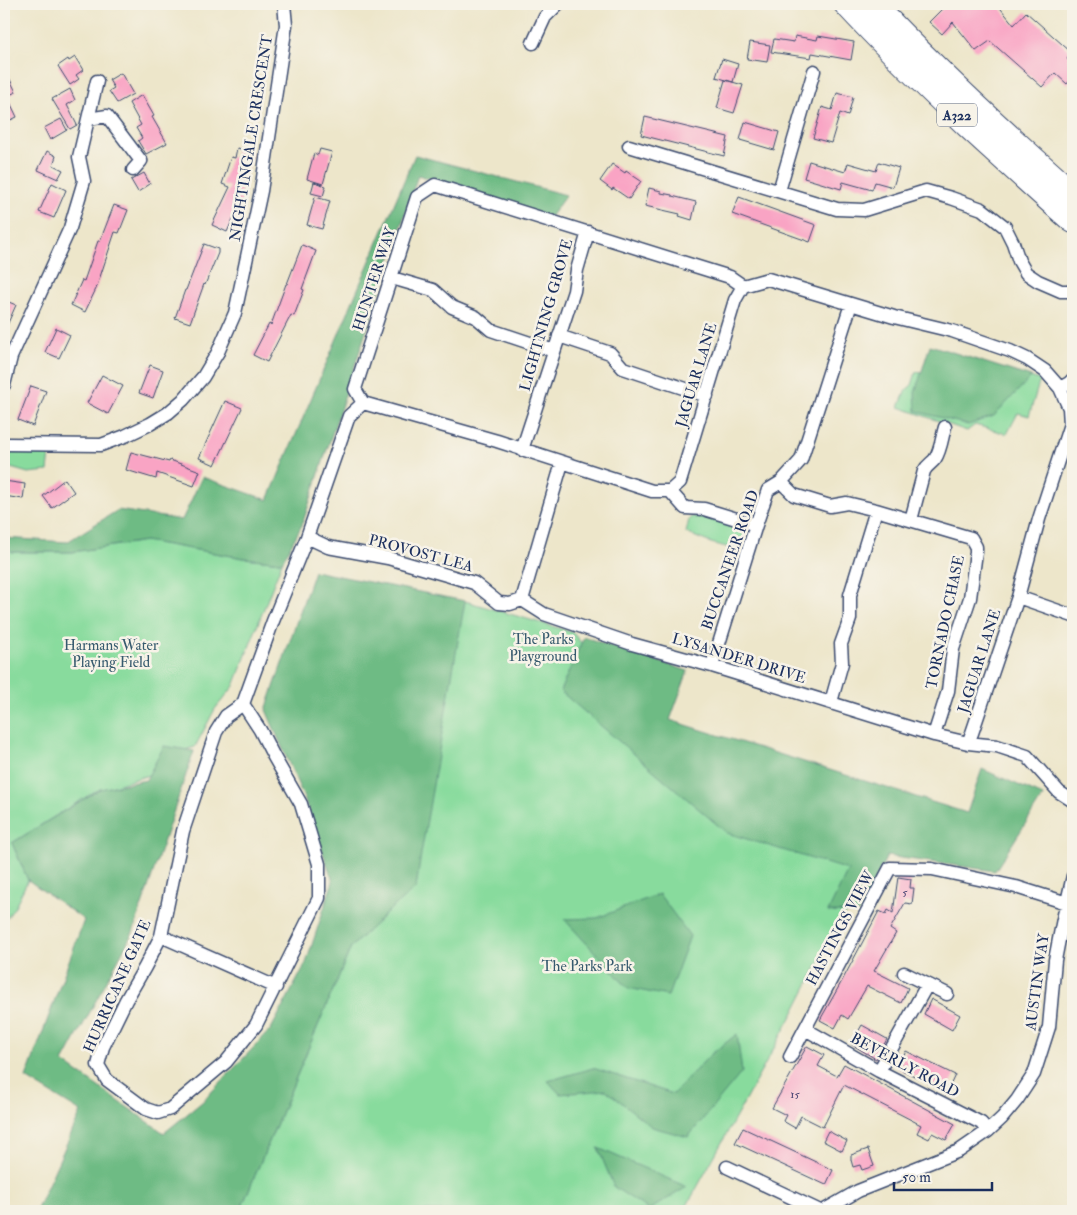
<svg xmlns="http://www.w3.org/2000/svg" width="1077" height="1215" font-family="'IM FELL Double Pica',serif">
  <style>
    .green { fill: #88db9d; stroke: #52857e }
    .forest { fill: #6ebb84; stroke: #447571 }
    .building { fill: #f9a4c4 }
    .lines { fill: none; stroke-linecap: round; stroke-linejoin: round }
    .street-casing { stroke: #3a4a6e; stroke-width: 15 }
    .highway-casing { stroke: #3a4a6e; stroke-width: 26 }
    .street { stroke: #fff; stroke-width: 12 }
    .highway { stroke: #fff; stroke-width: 24 }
    .labels { text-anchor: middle; stroke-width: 5; stroke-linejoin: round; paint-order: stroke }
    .number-label { font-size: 12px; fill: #524c78 }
    .shield { fill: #f7f3e8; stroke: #5d6a87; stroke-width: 1 }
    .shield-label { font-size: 14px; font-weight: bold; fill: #1b2f5e }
    .street-label { font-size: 15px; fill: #1b2f5e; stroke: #f7f3e8 }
    .park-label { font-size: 15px; fill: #365a6e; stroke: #f7f3e8 }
  </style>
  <rect width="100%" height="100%" fill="#f7f3e8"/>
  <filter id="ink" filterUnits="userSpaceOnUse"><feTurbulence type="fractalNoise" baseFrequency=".02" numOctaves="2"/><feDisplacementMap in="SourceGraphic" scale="10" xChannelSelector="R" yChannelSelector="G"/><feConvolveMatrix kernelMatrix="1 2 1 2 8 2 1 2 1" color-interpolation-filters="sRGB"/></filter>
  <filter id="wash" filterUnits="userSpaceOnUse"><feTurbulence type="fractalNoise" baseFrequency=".0096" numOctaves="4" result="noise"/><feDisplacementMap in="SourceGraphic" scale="20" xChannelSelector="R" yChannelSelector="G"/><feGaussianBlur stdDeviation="1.12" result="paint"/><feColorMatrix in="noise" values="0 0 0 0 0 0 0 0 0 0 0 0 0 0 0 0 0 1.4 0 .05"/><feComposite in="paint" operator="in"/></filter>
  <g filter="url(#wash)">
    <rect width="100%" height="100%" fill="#ede6ca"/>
    <path class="green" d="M933,349L1040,380L1029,416L1018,413L1007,434L975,425L967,431L899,407L906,390L912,385L916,372L924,373Z
      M51,445L48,471L28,473L4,466V449Z
      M693,516L709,517L745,530L742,551L711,543L686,533L689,519Z
      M145,541L244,558L282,562L234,686L215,709L195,747L185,750L164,747L149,775L94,792L12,843L28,880L14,908L4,922V544L12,552H72Z
      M465,601L572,632L732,823L867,870L794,1012L684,1211H240L351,947L391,909L400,868Z"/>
    <path class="forest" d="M415,155L566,195L550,217L418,175L302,525L282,562L244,558L145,541L72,552H12L4,544V538L67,542L118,510L182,520L202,477L268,500Z
      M930,345L1031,377L994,416L968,425L916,411L915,393Z
      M314,571L465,601L421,854L416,888L391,909L351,947L240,1211H36L81,1112L26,1078L84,920L28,880L12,843L100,789L146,780L164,746L194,751L133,932L63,1062L164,1133L202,1102L271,1029L306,963L333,881L304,798L266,710Z
      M584,637L688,671L670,720L967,813L982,769L1043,796L995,871L887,856L859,913L828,912L848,870L727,833L560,691Z
      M659,894L690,936L668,996L628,988L564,919L597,918Z
      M737,1034L742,1072L688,1137L652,1127L606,1090L560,1094L548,1081L593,1068L673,1094L710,1055Z
      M598,1148L687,1187L649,1210L614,1187Z"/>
    <g id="blocks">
      <path class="building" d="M947,4H997L1014,25L1026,12L1072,53L1067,59L1073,64V77L1067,84L1055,73L1042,87L990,41L976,51L953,22L942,34L929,22Z
        M795,36L817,40L818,36L854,42L851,60L812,53L811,58L771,52L774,39L794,42Z
        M750,42L770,45L767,62L747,59Z
        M75,57L83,70L76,75L79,79L70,85L58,66L68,59L69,61Z
        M722,59L738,64L733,82L716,77Z
        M4,67L16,92L7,96L17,117L4,123Z
        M121,73L133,94L117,103L109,91L114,88L109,80Z
        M725,80L743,85L734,113L717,108Z
        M70,89L75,100L67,105L77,125L70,129L52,99Z
        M837,93L853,97L848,116L840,113L831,143L813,138L822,107L832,110Z
        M142,95L154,116L152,117L167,143L146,154L138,141L142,138L136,128L141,125L129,103Z
        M645,117L728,137L724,156L641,135Z
        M61,119L67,130L50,140L44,128Z
        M745,122L779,132L774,150L740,140Z
        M237,148L252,152L239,197L242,199L227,232L212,225L230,187L222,184L231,157L235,158Z
        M320,149L332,152L323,184L307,179L314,153L318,155Z
        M47,151L56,156L53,165L63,170L58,179L38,170Z
        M809,161L845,172L848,163L876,171L879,162L899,168L893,187L875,182L872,190L843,182L841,189L804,178Z
        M612,164L625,173L626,171L641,181L629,199L613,188L612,190L600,181Z
        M144,173L150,184L138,192L131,180Z
        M314,182L326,186L323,196L311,193Z
        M52,183L66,190L54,218L39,212Z
        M649,188L661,191V193L672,195V196L696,202L692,220L679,216L680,214L645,206Z
        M315,197L330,201L322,229L307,225Z
        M739,197L816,225L810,242L732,214Z
        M114,205L128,210L119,233L115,232L96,289L85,312L71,305L82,280L84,281L98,241H100Z
        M204,244L218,249V253L205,285L204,284L190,323L175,318L185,290H186Z
        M302,245L316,251L302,289L304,290L294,316L291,315L267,362L253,355L269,324L271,325L286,284H287Z
        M4,300L16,305L4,332Z
        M56,328L70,335L59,358L45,352Z
        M150,365L163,370L153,398L139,393Z
        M102,375L123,386L108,414L87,403Z
        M31,386L46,391L33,426L18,420Z
        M225,401L242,408L215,465L199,458Z
        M131,452L169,462L170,460L200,471L194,486L157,473L156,479L126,470Z
        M65,479L74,492L52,508L43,496Z
        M4,481L25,484L23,499L4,496Z
        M898,877L911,879L910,888H914L912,904L905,903L890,929L896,933L874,971L908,988L901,1003L867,986L848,1019L842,1015L835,1028L820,1020L842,981L879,911L886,914L888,910L893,913Z
        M931,999L960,1015L952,1030L924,1014Z
        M862,1025L887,1039L876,1059L851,1044Z
        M807,1046L824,1055L818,1066L837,1076L844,1064L955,1124L946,1140L932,1133L929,1139L917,1133L921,1125L844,1085L823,1127L801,1116L795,1128L783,1121L786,1115L772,1108Z
        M906,1051L955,1075L947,1092L898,1068Z
        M743,1128L833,1170L826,1185L735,1143Z
        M828,1131L847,1141L842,1151L823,1141Z
        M868,1149L874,1166L862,1170L860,1165L853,1167L851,1160V1155Z"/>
    </g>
  </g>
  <g filter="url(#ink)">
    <use href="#blocks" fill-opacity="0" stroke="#3a4a6e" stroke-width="1"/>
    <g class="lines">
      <defs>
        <path id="street" d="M533,43L545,17L558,4
          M88,119L107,116L141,161L133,170
          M629,146L837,209L864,210L926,191L951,198L982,209L1005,227L1013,243L1019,261L1026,273L1038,281L1061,291H1073
          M779,191L814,71
          M392,278L433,290L452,307L476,317L491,330L554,351
          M559,336L610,353L623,368L707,396
          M4,385L11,357L70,228L84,181L79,157L97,81
          M1060,388L1069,383L1073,379
          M363,403L497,441L652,491H670L680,482L735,300L743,286L768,279L894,317L952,331L1010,351L1027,359L1045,371L1060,388L1069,408L1070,424L1039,519L1018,597L972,733L968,743
          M363,403L355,389L417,197L435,185L730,277L743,286
          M4,444L101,445L125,436L150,424L168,413L183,400L203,377L218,352L235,313L261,191L286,25L284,4
          M522,450L574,291L577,270L588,232
          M562,463L522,600L544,614L632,644L712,666L934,735L968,743L997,746L1027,756L1059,792L1073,801
          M781,482L794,495L830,506L847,503L876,510L971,538L976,547V552L970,598L953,649L948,691L934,735
          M670,491L685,508L704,509L756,525
          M911,520L924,471C927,465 932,463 935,459C941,450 942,437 945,427
          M307,537L328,547L388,558L474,583L499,603L510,604L522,600
          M1018,597L1073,616
          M712,666L756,525L768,490L781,482L801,460L851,304
          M831,702L842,663L841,644L850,619V595L876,510
          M243,704L260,730L274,757L301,804L319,864V898L256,1025L226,1062L170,1109L158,1113L146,1109L107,1080L98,1065L103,1047L126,1000L145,967L161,936L183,831L216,732L226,716L243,704L273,621L307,537L349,416L363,403
          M161,936L276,987
          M904,973L947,994
          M805,1029L879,1071L981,1123L988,1131
          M790,1057L890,868L932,869L1016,887L1067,903
          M879,1071L927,985
          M727,1167L820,1211
          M823,1211L858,1191L959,1151L988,1131L1002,1118L1017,1100L1034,1074L1049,1027L1055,960L1063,919L1073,876"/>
        <path id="highway" d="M846,4C885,46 926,86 968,126C1003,158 1037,190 1073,221
          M873,4C936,71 1004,133 1073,194"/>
      </defs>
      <use href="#street" class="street-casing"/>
      <use href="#highway" class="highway-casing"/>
      <use href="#street" class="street"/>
      <use href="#highway" class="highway"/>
    </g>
  </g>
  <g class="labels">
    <g class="number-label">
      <text x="905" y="896">5</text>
      <text x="795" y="1098">15</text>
    </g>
    <rect class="shield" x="937" y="103.5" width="40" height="23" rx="4"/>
    <g class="shield-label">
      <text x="957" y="120">A322</text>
    </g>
    <g class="street-label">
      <text transform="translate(251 138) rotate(-81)" y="5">NIGHTINGALE CRESCENT</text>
      <text transform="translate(374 279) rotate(-72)" y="5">HUNTER WAY</text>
      <text transform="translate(546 315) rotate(-74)" y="5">LIGHTNING GROVE</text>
      <text transform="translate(696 375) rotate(-73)" y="5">JAGUAR LANE</text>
      <text transform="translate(421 553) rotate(15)" y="5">PROVOST LEA</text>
      <text transform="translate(730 560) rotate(-71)" y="5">BUCCANEER ROAD</text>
      <text transform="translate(945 622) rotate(-78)" y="5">TORNADO CHASE</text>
      <text transform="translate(739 658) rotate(17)" y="5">LYSANDER DRIVE</text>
      <text transform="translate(979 661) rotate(-72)" y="5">JAGUAR LANE</text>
      <text transform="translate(840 928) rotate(-62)" y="5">HASTINGS VIEW</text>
      <text transform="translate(1037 982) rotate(-82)" y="5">AUSTIN WAY</text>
      <text transform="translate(117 986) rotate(-66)" y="5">HURRICANE GATE</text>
      <text transform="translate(905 1065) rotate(28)" y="5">BEVERLY ROAD</text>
    </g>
    <g class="park-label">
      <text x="543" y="644">The Parks<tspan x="543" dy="17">Playground</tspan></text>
      <text x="111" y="650">Harmans Water<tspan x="111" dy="17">Playing Field</tspan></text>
      <text x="587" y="971">The Parks Park</text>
    </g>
  </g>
  <rect width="1077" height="1215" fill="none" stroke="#f7f3e8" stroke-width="20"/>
  <path d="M894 1182v8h98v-8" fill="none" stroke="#1b2f5e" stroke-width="2.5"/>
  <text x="902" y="1182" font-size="15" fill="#1b2f5e" stroke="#f7f3e8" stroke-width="4" paint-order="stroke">50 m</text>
</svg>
